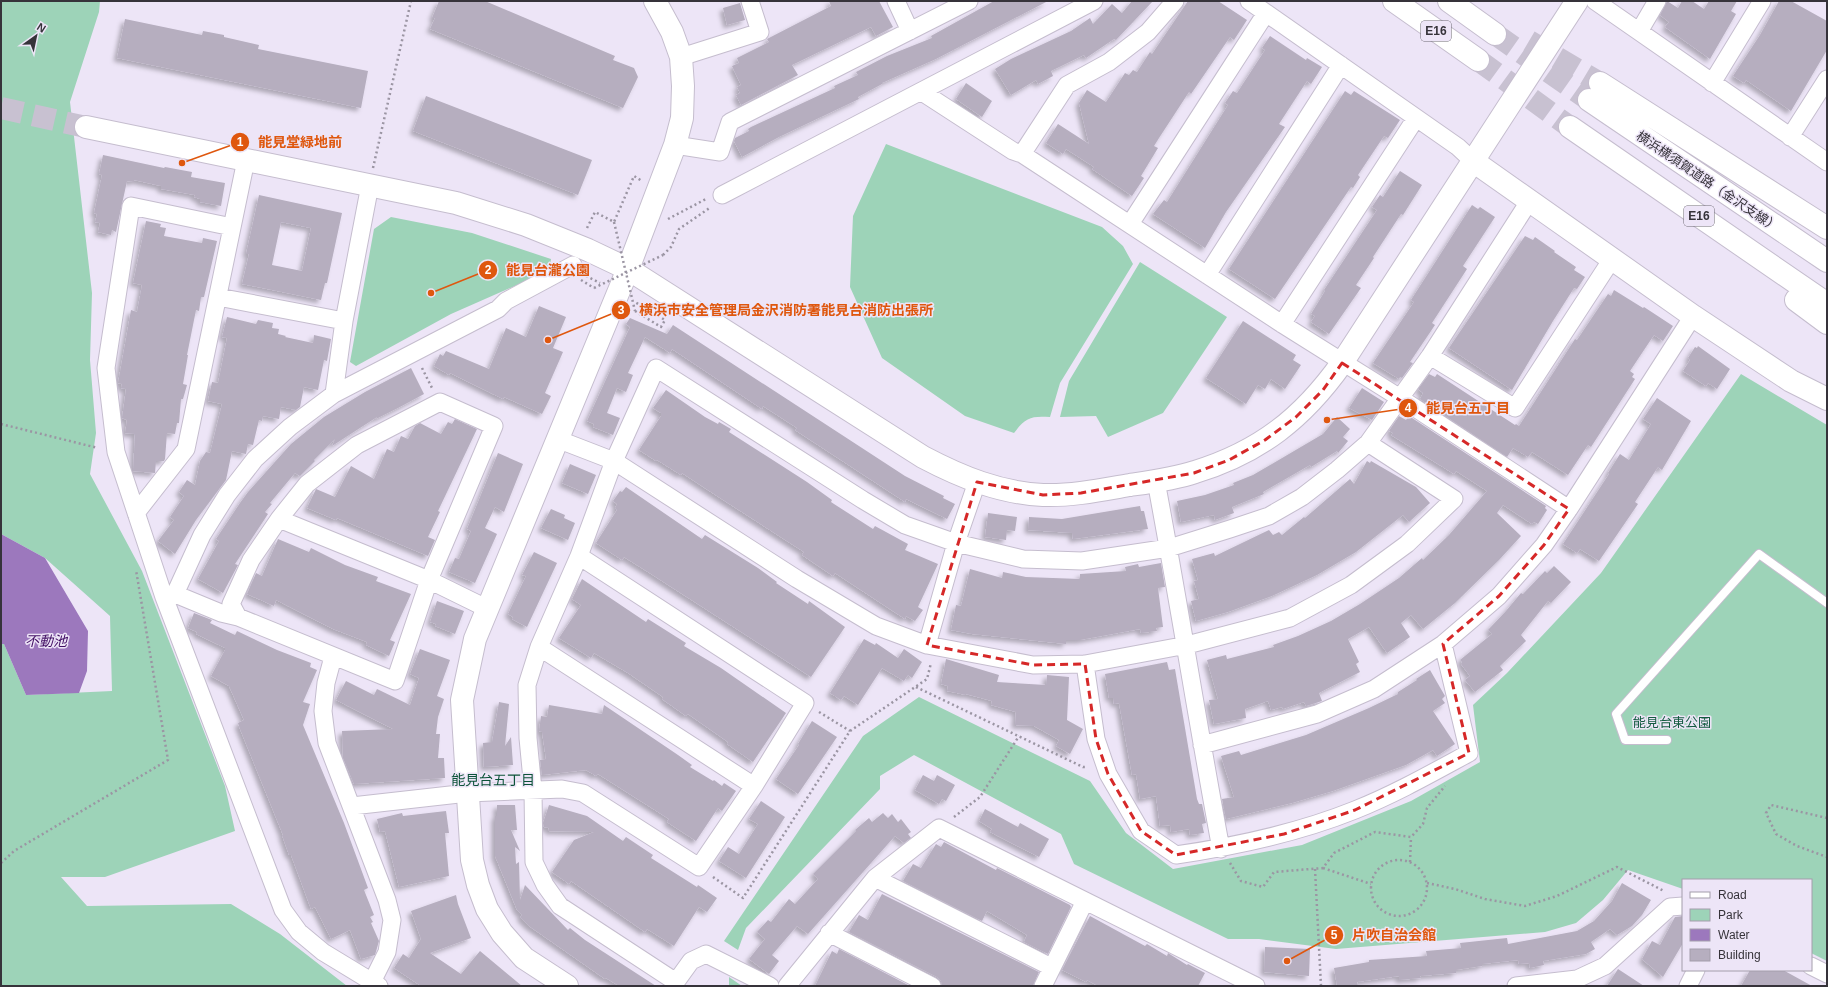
<svg xmlns="http://www.w3.org/2000/svg" width="1828" height="987" font-family="Arial,'Noto Sans JP',sans-serif">
  <style>
    .green { fill: #9dd3b8 }
    .water { fill: #9c78bd }
    .building { fill: #b6aebf; fill-rule: evenodd; filter: url(#shadow) }
    .lines { fill: none; stroke-linecap: round; stroke-linejoin: round }
    .secondary-tunnel { stroke: #c8c1d1; stroke-width: 22; stroke-dasharray: 22 11; stroke-linecap: butt }
    .highway-tunnel { stroke: #c8c1d1; stroke-width: 22; stroke-dasharray: 22 11; stroke-linecap: butt }
    .lane-casing { stroke: #c5bdce; stroke-width: 10 }
    .street-casing { stroke: #c5bdce; stroke-width: 19 }
    .secondary-casing { stroke: #c5bdce; stroke-width: 24 }
    .highway-casing { stroke: #c5bdce; stroke-width: 24 }
    .path { stroke: #9b95a3; stroke-width: 2.5; stroke-dasharray: 2 3; stroke-linecap: butt }
    .lane { stroke: #fff; stroke-width: 8 }
    .street { stroke: #fff; stroke-width: 17 }
    .secondary { stroke: #fff; stroke-width: 22 }
    .highway { stroke: #fff; stroke-width: 22 }
    .path-bridge { stroke: #9b95a3; stroke-width: 2.5; stroke-dasharray: 2 3; stroke-linecap: butt }
    .marked { fill: none; stroke: #d62828; stroke-width: 3; stroke-dasharray: 8 5; stroke-linejoin: round }
    .labels { text-anchor: middle; stroke-width: 3; stroke-linejoin: round; paint-order: stroke }
    .shield { fill: #ede5f7; stroke: #6d6873; stroke-width: 1 }
    .shield-label { font-size: 12px; font-weight: bold; fill: #36333a }
    .street-label { font-size: 13px; fill: #36333a; stroke: #ede5f7 }
    .park-label { font-size: 13px; fill: #135b40; stroke: #ede5f7 }
    .water-label { font-size: 14px; font-style: italic; fill: #410e63; stroke: #ede5f7 }
    .neighbourhood-label { font-size: 14px; fill: #0c5339; stroke: #ede5f7 }
    .leader { fill: none; stroke: #df570e; stroke-width: 1.5 }
    .callout-dot { fill: #df570e; stroke: #ede5f7; stroke-width: 1.5 }
    .mark-label { font-size: 12px; text-anchor: middle; font-weight: bold; fill: #fff }
    .callout-label { font-size: 14px; text-anchor: middle; font-weight: bold; fill: #df570e; stroke: #ede5f7; stroke-width: 3; stroke-linejoin: round; paint-order: stroke }
  </style>
  <defs>
    <filter id="shadow"><feDropShadow dx="-3.5" dy="3.5" stdDeviation="2" flood-color="#0004"/></filter>
  </defs>
  <rect width="100%" height="100%" fill="#ede5f7"/>
  <path class="green" d="M1,1H100L99,12L70,102L92,293L90,360L96,433L90,474L142,571L225,786L235,831L105,877H61L87,906L231,904L280,934L347,986H1V644H4L26,695L112,691L110,616L45,558L1,534Z
    M886,144L1102,227L1123,246L1133,264L1060,383L1050,417C1031,416 1026,417 1014,433L965,416L882,358L850,287L853,216Z
    M391,217L472,233L551,259L549,271L451,314L356,366L350,362L374,229Z
    M1140,262L1227,317L1163,413L1108,437L1096,416L1060,417L1069,381Z
    M1741,374L1827,425V961L1811,953V880H1683V889L1628,870L1603,900L1576,923L1545,932L1336,949L1259,939H1228L1074,864L1061,834L914,755L880,776V789L746,928L738,950L724,941L863,736L919,697L1090,781L1126,833L1173,869L1302,845L1411,801L1480,762L1473,705L1507,673L1601,573Z
    M729,977L742,986H729Z"/>
  <path class="water" d="M1,534L45,558L88,631L87,671L79,693L26,695L4,644H1Z"/>
  <path class="building" d="M439,1H485L615,56L613,60L634,68L638,77L623,108L430,29L435,18H432Z
    M829,1H879L893,27L876,36L871,27L792,65L798,75L741,105L736,95L740,93L737,87L741,85L732,66L739,63L737,58L769,42L767,39L831,6Z
    M994,1H1048L936,59L882,83V84L858,97L859,99L779,137L742,157L734,141L735,138L749,131L748,129L751,127L835,88L834,86L858,75L856,72L887,56L932,38L931,36Z
    M1132,1H1153L1116,40L1114,39L1086,58L1084,55L1051,71L1053,76L1038,84L1036,80L1011,95L995,69L1011,59L1071,31L1090,18L1093,24L1112,4L1122,13Z
    M1188,1H1218L1247,20L1234,40L1230,37L1191,94L1189,92L1159,138L1154,146L1158,148L1141,176L1144,178L1132,196L1092,169L1094,167L1066,149L1063,154L1046,143L1058,124L1089,144L1079,103L1087,90L1106,102L1125,73L1129,75L1133,70L1137,72L1150,52L1152,54Z
    M1667,1L1678,8L1682,1H1692L1704,9L1709,1H1737L1731,11L1736,14L1710,59L1665,27L1669,22L1660,15Z
    M1779,1H1791L1827,21V50L1791,111L1746,80L1744,83L1733,76L1760,35Z
    M740,3L745,20L727,25L723,8Z
    M125,19L202,35L203,31L224,35V37L259,45L258,49L368,71L361,108L117,58Z
    M1270,36L1306,60L1307,58L1322,67L1311,84L1307,81L1279,124L1285,127L1226,212L1205,248L1153,214L1164,200L1167,202L1228,105L1225,103L1233,91L1237,93L1265,50L1262,48Z
    M966,83L992,101L982,117L956,99Z
    M1345,91L1351,95L1354,91L1400,120L1388,138L1384,136L1358,175L1360,177L1353,188L1351,187L1275,299L1229,269Z
    M426,96L592,160L578,195L413,131Z
    M103,155L164,168L165,167L192,172L191,177L225,183L221,206L200,202V199L194,197L195,195L161,189V186L134,180V182L127,181L116,232L112,230L111,235L98,232L100,223L95,222L97,214L94,213L102,175L99,174Z
    M1400,171L1422,185L1403,215L1401,214L1373,257L1374,258L1356,285L1361,288L1329,334L1311,322L1315,316L1311,314L1325,291L1324,290L1377,210L1372,207L1380,195L1383,197Z
    M259,195L342,213L327,283H325L321,300L242,284L249,254H246ZM281,222L311,228L302,271L272,265Z
    M1472,205L1478,209L1480,207L1495,217L1463,266L1467,269L1432,323L1435,325L1410,362L1413,363L1402,378L1400,377L1399,379L1373,363L1414,302L1411,300Z
    M146,221L161,224L160,227L166,228L164,236L202,243L203,238L217,241L204,297H201L199,311L196,310L187,355H188L183,384L187,385L183,399H181L179,423H177L175,434L167,433L165,459L164,461H156L155,473L133,471L135,434L125,433L127,420L122,418L126,389L121,388L122,384L118,383L131,310L137,312L142,285L133,283Z
    M1525,236L1533,240L1535,237L1555,251L1554,252L1576,267L1574,270L1585,277L1577,289L1574,288L1553,321L1512,390L1449,348Z
    M1614,290L1643,308L1644,307L1673,326L1663,341L1654,335L1630,371L1634,374L1632,377L1635,379L1591,447L1588,445L1568,475L1532,452L1528,457L1513,448L1507,457L1420,399L1423,393L1418,389L1429,374L1435,377L1437,374L1515,425L1516,424L1519,426L1575,339L1577,340L1608,294L1611,296Z
    M539,306L566,317L553,348L563,352L545,393L551,396L542,414L504,397L503,399L450,373L449,375L434,366L440,354L443,356L446,351L489,369L506,328L526,337Z
    M227,317L256,324L258,320L273,323L272,328L279,329L278,334L286,336L285,337L313,343L314,335L331,339L327,361L324,360L318,390L304,387L300,407L296,410L281,407L279,419L263,416L262,421L259,420L253,445L248,444L246,454L232,451L226,480L196,520L175,554L158,541L174,520L170,517L184,496L179,492L187,480L195,485L200,461L206,452L210,453L222,404L208,401L212,382L218,383L227,338L222,337Z
    M630,318L667,334L673,325L905,476L944,496L943,498L955,504L947,519L906,499L905,502L795,430L797,428L763,406L762,409L672,349L670,353L645,337L628,373L633,375L626,392L617,388L607,413L620,418L613,435L593,427L594,424L587,421L630,327L626,324Z
    M1243,321L1296,355L1293,360L1301,365L1285,389L1271,379L1265,389L1258,385L1246,404L1206,378Z
    M1698,346L1730,369L1717,389L1708,383L1706,386L1683,371L1690,360L1688,358L1695,347L1697,348Z
    M411,368L424,394L398,408L376,419L377,417L332,446L335,439L314,460L315,461L300,476L295,473L270,503L272,504L265,512L268,514L235,564L238,565L223,593L198,579L219,541L216,539L240,503L248,492L291,444L324,417L365,392Z
    M1362,388L1384,402L1372,420L1349,408Z
    M666,390L705,417L718,424L719,422L731,429L729,432L807,482L832,500L831,502L834,504L873,529L875,526L908,544L905,550L938,564L918,607L923,610L915,621L906,616L905,619L835,573L833,576L802,555L804,552L717,496L682,473L681,475L657,460L656,461L639,450L661,416V413L653,408Z
    M1657,398L1691,421L1662,470L1658,467L1635,502L1638,504L1599,561L1580,549L1577,553L1563,544L1609,474L1608,473L1620,454L1629,460L1651,424L1643,419Z
    M1399,416L1406,420L1409,416L1546,506L1545,508L1547,510L1538,524L1534,522L1532,524L1503,505L1497,513L1521,536L1499,560L1455,603L1423,629L1411,615L1401,623L1410,637L1387,653L1369,627L1348,639L1359,662L1356,664L1360,672L1319,693L1322,701L1306,706L1304,702L1283,709L1282,707L1271,710L1268,701L1245,709L1246,718L1214,724L1209,700L1218,699L1207,660L1226,655L1227,659L1274,647L1273,645L1298,636L1331,621L1360,604L1399,578L1422,558L1423,560L1449,535L1487,491L1456,471L1454,474L1391,435L1393,433L1389,431Z
    M1337,417L1350,429L1343,437L1348,441L1338,453L1337,451L1311,467L1310,465L1263,492L1264,494L1232,507L1234,513L1215,520L1214,515L1181,522L1177,501L1205,495L1234,485L1233,483L1253,475L1323,434Z
    M455,419L477,429L438,511L440,512L428,537L435,540L428,556L337,518L336,520L307,508L316,489L335,497L351,466L374,479L387,449L394,452L401,436L408,439L415,426L420,423L441,434L448,422L452,424Z
    M498,453L523,464L504,512L495,507L485,528L497,534L475,583L449,572L455,558L459,559L471,531L467,529Z
    M1367,461L1370,463L1371,461L1416,487L1430,503L1409,522L1403,515L1356,552L1317,575L1272,596L1228,612L1196,621L1191,601L1199,599L1194,581L1198,580L1192,559L1214,553L1215,556L1269,530L1273,535L1279,532L1282,535L1304,517L1305,518L1350,479L1354,484Z
    M570,464L596,475L588,494L562,483Z
    M626,487L702,539L705,535L758,568L777,582L776,583L808,604L809,601L845,627L811,677L648,572L624,557L622,560L596,543L617,510L615,508L617,504L613,501L620,491L622,492Z
    M1140,506L1141,511H1144L1148,529L1073,539L1072,533L1028,530L1029,517L1062,519Z
    M551,509L565,515L564,518L575,523L568,540L541,528Z
    M988,513L1017,517L1015,531L1007,530L1006,540L985,537Z
    M278,539L309,552L311,548L345,565L378,577L376,581L411,594L390,640L395,642L389,656L366,645L367,642L333,629L276,600L274,606L247,594L256,573L262,576Z
    M534,552L557,563L527,627L512,619L513,617L508,614L526,576L522,575Z
    M1161,563L1165,587L1158,588L1163,627L1156,628L1157,631L1141,633L1140,629L1080,640H1066V644L972,634L951,630L956,605L961,606L970,569L1002,578L1003,572L1026,577L1080,579V574L1126,571L1125,567L1138,564L1139,567Z
    M1554,566L1571,582L1551,603L1548,601L1521,635L1526,641L1500,666L1503,670L1475,692L1465,680L1470,676L1461,664L1462,662L1460,660L1492,634L1488,630L1506,611L1521,593L1523,594L1545,571L1547,573Z
    M582,579L646,622L648,619L686,643L684,646L721,668L786,713L753,762L727,744L728,742L688,714L686,716L662,699L663,697L628,673L594,653L591,658L559,638L581,605L572,599Z
    M437,601L464,611L455,634L435,626L436,624L430,622Z
    M194,613L212,620L210,623L235,635L237,631L277,650L311,663L310,667L317,670L303,702L310,704L303,725L344,823L368,888L364,890L374,915L370,917L373,922L371,923L379,941L375,955L361,959L350,930L331,939L315,907L311,909L291,855H289L282,835H283L240,729L238,723L244,720L229,686L211,676L225,650V648L196,634L197,632L188,628Z
    M864,639L875,645L876,643L898,658L904,649L922,662L912,678L908,675L904,681L882,668L858,705L844,696L841,700L830,693Z
    M420,649L450,660L437,696L444,699L438,717L436,734H440L438,758H444L445,778L354,784L343,758L342,731L393,729L336,700L346,681L374,695L377,689L410,705L419,678L410,674Z
    M946,659L999,675L997,682L1046,685L1047,675L1069,677L1067,720L1083,729L1070,754L1056,746L1059,740L1034,726L1015,725L1016,712L991,705L992,701L966,694V695L947,691L948,686L941,684Z
    M1167,662L1169,670L1175,669L1197,799L1199,804H1202L1206,823L1202,824L1204,833L1190,835L1189,829L1171,832L1170,825L1160,826L1156,796L1140,799L1136,774L1132,775L1119,703L1114,704L1113,698H1109L1105,674Z
    M1430,670L1445,696L1442,699L1445,703L1433,711L1455,744L1437,756L1433,750L1406,765L1333,791L1292,803L1226,819L1222,799L1234,797L1221,756L1239,751L1241,755L1306,735L1369,708L1398,694V692L1417,680L1416,679Z
    M499,702L509,704L505,746L511,737L513,765L484,767L483,743L492,742Z
    M549,705L602,714L604,705L678,755L692,765L690,767L713,781L714,780L722,786L724,783L736,791L722,811L718,808L696,841L667,822L669,819L598,774L596,776L586,770L542,775L540,760L546,759L542,732L539,731L541,716L547,717Z
    M812,721L837,737L798,794L776,779L799,745L798,744Z
    M923,775L934,781L937,775L955,785L946,801L942,799L939,804L915,790Z
    M761,801L785,817L746,878L719,861L728,847L739,854L758,824L749,819Z
    M497,805H515L517,830H511L520,851L515,847L516,864L519,862L520,900L525,885L568,930L570,928L585,940L656,986H619L606,978L605,979L529,926L520,917L522,915L517,910L495,856V816H497Z
    M549,805L587,816L623,841L626,837L653,855L651,858L697,887L698,885L717,898L707,912L699,907L674,946L647,929L645,932L571,881L569,884L552,872L574,840L594,832L548,831L549,828L544,827L543,823Z
    M985,809L1018,827L1020,823L1049,839L1039,857L990,832L992,829L979,821Z
    M446,811L449,833H445L449,876L399,887L385,831L380,832L377,819L402,813L403,816Z
    M883,813L888,818L892,814L898,822L901,819L911,832L908,834L911,838L904,843L895,836L808,934L797,926L772,955L779,961L769,974L749,959L765,939L757,932L768,920L771,922L789,899L795,904L818,879L813,874L856,831L855,830L869,818L872,822Z
    M944,842L996,870L997,868L1070,905L1071,907L1048,954L1024,942L1027,935L987,911L982,921L903,881L913,864L921,868L936,844L941,847Z
    M1622,883L1651,900L1642,915L1632,926L1617,935L1610,929L1591,942L1595,949L1586,954L1543,961L1544,965L1530,968L1529,963L1519,964L1518,960L1482,964V966L1456,970V973L1420,976L1421,978L1399,980V976L1357,982L1358,986H1337L1334,968L1369,962V960L1427,956L1426,951L1461,948L1460,943L1507,938L1508,944L1577,931L1594,921L1612,901Z
    M882,894L1039,972L1033,986H942L941,981L937,977L849,932L859,915L868,920Z
    M456,895L458,904L471,938L430,953L461,974L480,951L522,986H421L394,968L403,954L409,958L421,939L411,911Z
    M1090,916L1145,946L1147,944L1167,956L1168,953L1187,965L1188,964L1205,973L1198,986H1098L1087,980L1086,982L1062,970Z
    M1683,916V943L1663,977L1642,959L1652,941L1660,945L1675,917Z
    M1265,947L1310,949L1309,976L1264,972Z
    M839,949L910,986H815L832,951L837,954Z
    M1618,969L1644,986H1607Z
    M1750,970H1783L1812,986H1741Z"/>
  <g class="lines">
    <path class="secondary-tunnel" d="M1,108L86,127"/>
    <path class="highway-tunnel" d="M1495,34L1589,100
      M1529,41L1600,83
      M1478,60L1570,127"/>
    <defs>
      <path id="lane" d="M1667,740H1625L1616,714L1759,554L1827,603"/>
      <path id="street" d="M896,1L910,31
        M1175,1L1148,32L1109,62L1067,85L1022,154L1282,324L1400,398L1569,509
        M1249,1L1458,147L1473,161
        M1595,1L1827,162
        M1640,30L1657,1
        M681,57L760,32L750,1
        M1712,83L1762,1
        M922,92L1013,151L1022,154
        M1790,137L1827,79
        M675,145L720,152L730,122L969,1
        M722,195L1094,1
        M1530,200L1430,356L1515,408L1612,259
        M1130,224L1266,13
        M232,227L131,206L106,368L116,452L164,597L283,910L299,932L323,952L379,986
        M1207,275L1341,65
        M218,297L344,321L370,185
        M1282,324L1416,118
        M334,394L344,321
        M440,402L494,426L429,580L395,681L238,617L231,604L251,560L279,519L307,484L357,445Z
        M557,439L614,461L797,579L876,626L927,645L1033,665L1085,664L1187,645L1290,618L1351,585L1407,544L1454,499L1368,443L1337,470L1302,497L1269,516L1230,529L1169,548L1082,561L1023,559L956,543L905,525L863,500L656,368L614,461L579,556L539,647L527,685L528,738L533,790L534,862L545,885L560,906L676,982
        M1368,443L1430,356
        M1156,481C1179,603 1198,726 1221,849
        M136,513L186,449L246,160
        M279,519L429,580L486,608
        M175,594L221,613L238,617
        M164,597L175,594L202,535L227,495L255,459L290,427L334,394L498,309L506,301L573,265
        M927,645L956,543L977,482
        M539,647L754,786
        M333,657L326,683L323,711L327,743L387,900L392,920L387,952L370,986
        M1085,664L1096,739L1108,774L1141,831L1176,855C1237,846 1298,833 1355,810C1395,794 1432,773 1469,753L1443,644
        M1202,745L1317,714L1374,689L1443,644L1499,596L1544,545L1569,509L1693,316
        M352,806L468,793L562,789L583,793L699,867L754,786L805,703L579,556
        M875,878L1051,967
        M829,933L932,986
        M1811,966L1827,974
        M673,986L691,961L706,954L770,986
        M787,986L875,878L939,828L1256,986
        M1043,986L1085,901
        M1516,986L1577,979L1605,966L1670,907L1683,906
        M1688,986L1696,970"/>
      <path id="secondary" d="M86,127L456,203L526,225L588,250L628,269L923,457C961,477 1000,493 1043,495C1072,496 1101,490 1130,485C1151,482 1174,479 1195,472C1260,452 1303,418 1342,363L1577,1
        M1473,161L1693,316L1791,381L1827,399
        M567,986L524,958L502,933L487,909L478,885L472,860L462,700L475,639L628,269L675,145L682,118L683,86L681,57L672,32L655,1"/>
      <path id="highway" d="M1394,1L1478,60
        M1449,1L1495,34
        M1600,83L1827,228
        M1589,100L1827,261
        M1570,127L1827,304
        M1796,300L1827,323"/>
    </defs>
    <use href="#lane" class="lane-casing"/>
    <use href="#street" class="street-casing"/>
    <use href="#secondary" class="secondary-casing"/>
    <use href="#highway" class="highway-casing"/>
    <path class="path" d="M373,168L411,1
      M668,219L706,199
      M587,228L595,212L614,222L634,176L642,181
      M663,255L671,247L679,229L711,207
      M586,276L600,283
      M581,280L594,288
      M635,311L661,327L665,320L635,302
      M422,368L432,388
      M1,424L98,448
      M916,687L1083,767H1087
      M819,712L850,731
      M954,817L980,797L1019,736
      M1827,818L1771,805L1766,813L1776,834L1797,846L1827,857
      M1371 888a28 28 0 1 1 56 0a28 28 0 1 1-56 0Z
      M1410,862L1411,837
      M1,863L14,851L168,760L136,570
      M1230,863L1241,881L1263,887L1274,872L1323,868L1334,853L1375,832L1411,837L1423,824L1427,808L1445,786
      M1323,868L1371,884
      M1315,869L1321,986
      M713,877L743,898L850,731L927,679L931,663
      M1427,883L1455,889L1485,899L1525,906L1557,896L1617,867L1664,891"/>
    <use href="#lane" class="lane"/>
    <use href="#street" class="street"/>
    <use href="#secondary" class="secondary"/>
    <use href="#highway" class="highway"/>
    <path class="path-bridge" d="M614,222L635,311
      M594,288L663,255"/>
  </g>
  <path class="marked" d="M1342,363L1569,509L1544,545L1499,596L1443,644L1469,753L1355,810L1284,834L1176,855L1141,831L1108,774L1096,739L1085,664L1033,665L927,645L977,482L1043,495L1081,493L1194,473L1229,460L1265,440L1296,417L1323,390Z"/>
  <g class="labels">
    <g class="shield">
      <rect x="1421" y="21" width="30" height="20" rx="3"/>
      <rect x="1684" y="206" width="30" height="20" rx="3"/>
    </g>
    <g class="shield-label">
      <text x="1436" y="35">E16</text>
      <text x="1699" y="220">E16</text>
    </g>
    <g class="street-label">
      <text transform="translate(1708 181) rotate(34)" y="5">横浜横須賀道路（金沢支線）</text>
    </g>
    <g class="park-label">
      <text x="1672" y="727">能見台東公園</text>
    </g>
    <g class="water-label">
      <text x="46" y="646">不動池</text>
    </g>
    <g class="neighbourhood-label">
      <text x="493" y="785">能見台五丁目</text>
    </g>
  </g>
  <path class="leader" d="M182 163L240 142M431 293L488 270M548 340L621 310M1327 420L1408 408M1287 961L1334 935"/>
  <g class="callout-dot">
    <circle cx="182" cy="163" r="4"/>
    <circle cx="431" cy="293" r="4"/>
    <circle cx="548" cy="340" r="4"/>
    <circle cx="1327" cy="420" r="4"/>
    <circle cx="1287" cy="961" r="4"/>
    <circle cx="240" cy="142" r="10"/>
    <circle cx="488" cy="270" r="10"/>
    <circle cx="621" cy="310" r="10"/>
    <circle cx="1408" cy="408" r="10"/>
    <circle cx="1334" cy="935" r="10"/>
  </g>
  <g class="mark-label">
    <text x="240" y="146">1</text>
    <text x="488" y="274">2</text>
    <text x="621" y="314">3</text>
    <text x="1408" y="412">4</text>
    <text x="1334" y="939">5</text>
  </g>
  <g class="callout-label">
    <text x="300" y="147">能見堂緑地前</text>
    <text x="548" y="275">能見台瀧公園</text>
    <text x="786" y="315">横浜市安全管理局金沢消防署能見台消防出張所</text>
    <text x="1468" y="413">能見台五丁目</text>
    <text x="1394" y="940">片吹自治会館</text>
  </g>
  <rect width="1828" height="987" fill="none" stroke="#36333a" stroke-width="4"/>
  <rect x="1682" y="879" width="130" height="92" fill="#ede5f7" stroke="#a49eab"/>
  <rect x="1690" y="892" width="20" height="6" fill="#ffffff" stroke="#a49eab"/>
  <text x="1718" y="899" font-size="12" fill="#36333a">Road</text>
  <rect x="1690" y="909" width="20" height="12" fill="#9dd3b8" stroke="#a49eab"/>
  <text x="1718" y="919" font-size="12" fill="#36333a">Park</text>
  <rect x="1690" y="929" width="20" height="12" fill="#9c78bd" stroke="#a49eab"/>
  <text x="1718" y="939" font-size="12" fill="#36333a">Water</text>
  <rect x="1690" y="949" width="20" height="12" fill="#b6aebf" stroke="#a49eab"/>
  <text x="1718" y="959" font-size="12" fill="#36333a">Building</text>
  <g transform="translate(36 36) rotate(33)" stroke="#ede5f7" stroke-width="3" paint-order="stroke">
  <path d="M0-3L7 15L0 10L-7 15Z" fill="#36333a"/>
  <text y="-6" font-size="11" font-weight="bold" text-anchor="middle" fill="#36333a">N</text>
  </g>
</svg>
